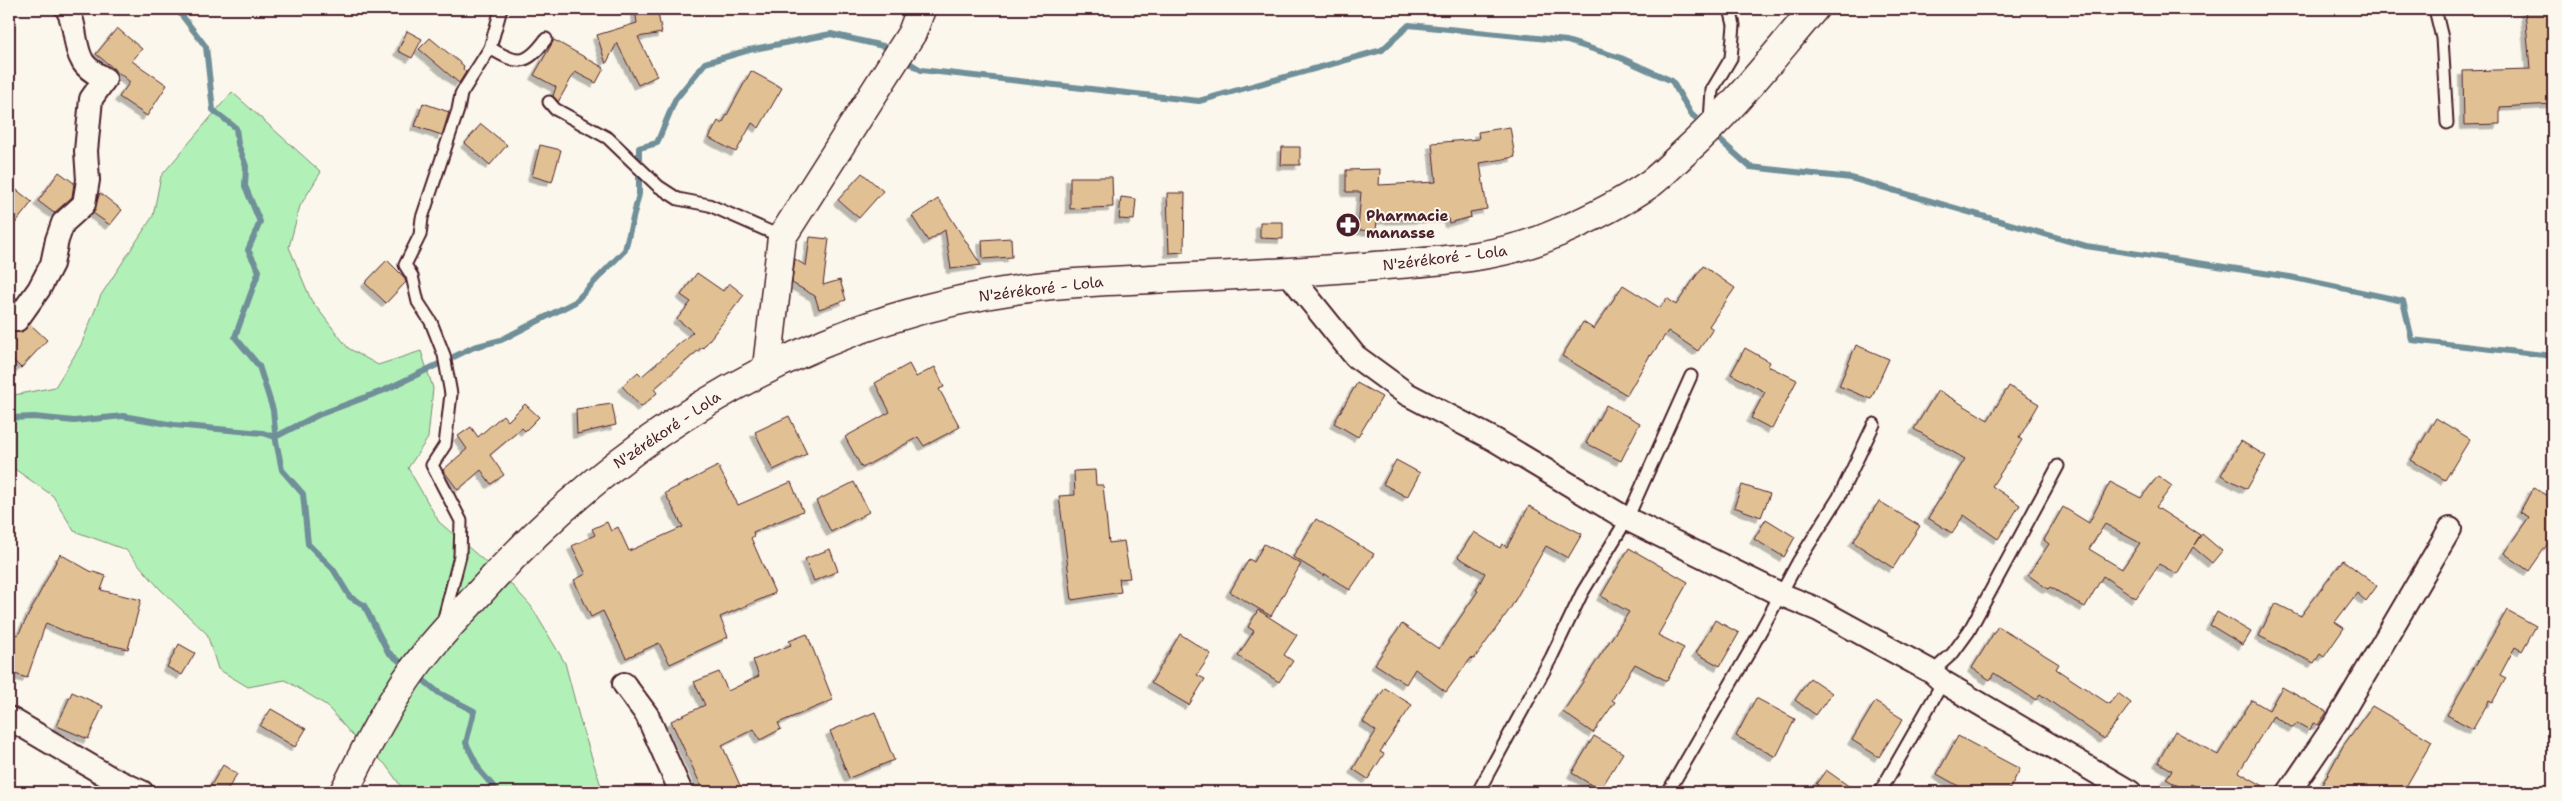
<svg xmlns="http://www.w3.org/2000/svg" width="2562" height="801" font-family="'Shantell Sans',sans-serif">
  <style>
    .green { fill: #b1f1b8; stroke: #7e8872 }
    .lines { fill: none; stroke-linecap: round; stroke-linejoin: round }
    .stream { stroke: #6f8f99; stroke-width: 6 }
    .building { fill: #e1c194; stroke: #4a1f2b; fill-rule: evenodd; filter: url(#shadow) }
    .service-casing { stroke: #4a1f2b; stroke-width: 15 }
    .minor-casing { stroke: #4a1f2b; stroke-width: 26 }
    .tertiary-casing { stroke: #4a1f2b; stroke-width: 31 }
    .trunk-casing { stroke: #4a1f2b; stroke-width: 31 }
    .service { stroke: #fbf7ec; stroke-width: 11 }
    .minor { stroke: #fbf7ec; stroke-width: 22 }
    .tertiary { stroke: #fbf7ec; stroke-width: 28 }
    .trunk { stroke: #fbf7ec; stroke-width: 28 }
    .labels { text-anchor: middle; stroke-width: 4; stroke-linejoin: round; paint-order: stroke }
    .poi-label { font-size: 15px; font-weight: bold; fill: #4a1f2b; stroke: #fbf7ec; text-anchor: start }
    .street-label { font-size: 15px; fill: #4a1f2b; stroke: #fbf7ec }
  </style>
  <defs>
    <filter id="shadow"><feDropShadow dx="-4.5" dy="4.5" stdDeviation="0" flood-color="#0004"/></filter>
  </defs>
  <rect width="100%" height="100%" fill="#fbf7ec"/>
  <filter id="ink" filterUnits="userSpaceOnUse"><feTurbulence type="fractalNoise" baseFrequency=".02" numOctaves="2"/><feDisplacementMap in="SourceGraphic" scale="10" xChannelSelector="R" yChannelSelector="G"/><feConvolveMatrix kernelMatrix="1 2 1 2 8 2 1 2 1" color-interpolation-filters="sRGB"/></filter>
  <g filter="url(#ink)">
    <path class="green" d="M232,92L321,172L300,206L289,247L311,300L348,348L378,365L421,351L433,388L428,438L408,468L439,522L510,583L531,606L565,663L581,724L603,792H405L385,764L352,735L326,705L285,680L248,687L218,669L207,634L160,589L126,550L74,531L53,496L9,465V396L55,387L81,345L101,295L153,216L161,176Z"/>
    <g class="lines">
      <path class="stream" d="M177,9L206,47L213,110L236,128L238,144L246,166L245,186L260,222L248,250L259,271L235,337L259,366L273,410L276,441L282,470L303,494L308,544L333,569L350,597L364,605L388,652L408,668
        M903,59L921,70L1199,101L1382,50L1409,25L1567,41L1621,58L1672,81L1691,114L1704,126
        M1713,134L1750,167L1851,178L2086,246L2290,277L2403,301L2412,340L2553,356
        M9,418L34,417L74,421L123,416L174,425L263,433L275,437L318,415L385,390L474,347L501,340L575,302L625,250L639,194V148L657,143L675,100L705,63L749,50L831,34L883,46L893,52
        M417,675L439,693L474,711L466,743L480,771L498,792"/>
    </g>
    <path class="building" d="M635,9H657L662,33L638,37L657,76L638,85L617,43L606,64L597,35L637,23Z
      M2538,9H2552L2553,104L2500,107V124L2464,125L2463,71L2530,69L2525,10Z
      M117,28L142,49L132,61L167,85L147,116L119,97L130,82L96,54Z
      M407,31L422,39L412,58L398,51Z
      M430,38L464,66L463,69L466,72L459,83L419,49Z
      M554,40L604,68L596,83L575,72L558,102L553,96L556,87L534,75Z
      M751,71L782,88L759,128L752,123L736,152L709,138L718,121L722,124Z
      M423,103L449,112L442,135L415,126Z
      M481,124L507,145L490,165L465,143Z
      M1510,127L1515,157L1480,163L1487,209L1470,212L1471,217L1449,223L1448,218L1377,220L1376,231L1358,230L1361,192H1346V170L1380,169L1379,185L1436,182L1432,143L1479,139L1478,132Z
      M540,145L561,150L552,182L532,176Z
      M1282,147H1300V165H1281Z
      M59,172L74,183L72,197L54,213L38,201Z
      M862,173L883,191L859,218L838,200Z
      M1070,177H1112L1113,207L1070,209Z
      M9,184L32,202L9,231Z
      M100,193L122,210L110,225L93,213Z
      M1167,193H1185L1184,252L1169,253Z
      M1121,197L1136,199L1134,220L1119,219Z
      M938,199L942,204L981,265L951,269L945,230L928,241L912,216Z
      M1260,222H1283V239L1260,238Z
      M810,237L829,239L823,285L840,280L846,300L819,309L815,296L792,283L795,259L806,266Z
      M1011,238L1012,257L983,259L982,240Z
      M387,260L403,276L406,282L386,303L365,283Z
      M1703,266L1735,288L1709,326L1713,329L1698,351L1668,331L1651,356L1650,355L1627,395L1562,356L1583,322L1594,329L1623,285L1660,308L1667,298L1676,305Z
      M697,273L723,291L729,283L744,295L703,348L702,347L654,389L657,393L641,407L622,386L638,372L642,376L693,332L677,319L691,302L681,295Z
      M30,324L47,340L21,368L9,356V333L22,332Z
      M1856,345L1889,359L1871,399L1839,386Z
      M1745,348L1770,362L1768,366L1797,380L1772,429L1751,418L1765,392L1731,374Z
      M909,364L916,377L935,367L944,387L939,389L960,427L924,446L918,437L862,468L845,437L890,412L875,383Z
      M1357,383L1382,397L1358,437L1334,423Z
      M2009,386L2039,404L2019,438L2022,440L1992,486L2020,505L1998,539L1964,515L1952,533L1928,518L1965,459L1914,429L1938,390L1988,420Z
      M525,404L539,417L525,431L522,428L490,455L504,475L491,484L481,470L458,490L443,470L467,449L458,436L471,427L478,437L503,415L508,421Z
      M612,404L616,425L577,434L576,409Z
      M1606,405L1640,423L1621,461L1586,443Z
      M789,416L807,454L773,470L755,432Z
      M2436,418L2470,439L2445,480L2411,460Z
      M2241,441L2266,456L2247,489L2221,475Z
      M1396,460L1420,473L1407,497L1383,484Z
      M718,466L738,505L791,482L803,511L753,532L754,536L751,538L775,593L720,617L728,637L670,664L659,643L626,658L603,611L591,617L574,580L586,574L572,546L595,535L592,529L607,522L611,531L618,527L629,551L683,527L665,493Z
      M1095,470L1096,485H1103L1109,543L1124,541L1130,578L1119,579L1121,592L1072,600L1059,496L1075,495L1074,471Z
      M2158,476L2172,486L2156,507L2200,535L2194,545L2202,534L2222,551L2212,563L2193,547L2177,574L2159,564L2136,598L2103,576L2085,607L2050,587L2048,589L2028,575L2049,544L2044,540L2063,507L2089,523L2110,482L2141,498ZM2105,524L2140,543L2122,569L2089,549Z
      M854,482L869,512L831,532L816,501Z
      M1742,485L1770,494L1761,517L1734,507Z
      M2533,488L2553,498V536L2529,571L2504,553L2529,517L2520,512Z
      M1879,501L1920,526L1893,568L1853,542Z
      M1529,506L1582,534L1568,558L1546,546L1510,609L1474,659L1471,658L1446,692L1415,669L1406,684L1375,664L1402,624L1439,649L1478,591L1476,590L1485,573L1458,557L1474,532L1500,548L1502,544L1507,547Z
      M1316,519L1374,554L1350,590L1325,574L1324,576L1293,557Z
      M1766,519L1795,537L1784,557L1754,539Z
      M1264,544L1301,564L1271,616L1230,592L1249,559L1254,562Z
      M1629,548L1688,582L1658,635L1684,648L1667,681L1635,664L1612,700L1615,702L1593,733L1563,712L1629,612L1601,596Z
      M830,549L838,571L814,581L805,559Z
      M60,554L90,571L106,576L101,590L141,600L128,649L82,639L46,623L27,678L9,672V632L18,635Z
      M2343,560L2377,586L2366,601L2357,593L2335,622L2344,628L2324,657L2320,654L2314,663L2259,636L2275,603L2301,616Z
      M1258,610L1297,635L1284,655L1293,661L1279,682L1238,656L1254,631L1248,627Z
      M2507,610L2536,626L2522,651L2515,647L2500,675L2506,678L2492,703L2489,701L2473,729L2447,715Z
      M2217,612L2251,632L2243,645L2210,625Z
      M1715,620L1739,633L1720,666L1696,653Z
      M1998,626L2059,664L2056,669L2109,704L2118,693L2131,703L2104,739L2040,694L2036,700L1994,673L1990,680L1972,668Z
      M807,634L833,700L778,723L781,729L760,740L754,729L722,745L743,792H704L671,721L705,705L694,682L719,672L728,691L759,676L753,660L791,645L789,641Z
      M1180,634L1211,654L1197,675L1205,679L1189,705L1151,683Z
      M179,644L195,653L182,675L167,667Z
      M1810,678L1832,693L1816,715L1795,700Z
      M2282,687L2327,712L2318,725L2313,723L2310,730L2297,723L2293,728L2273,716L2239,772L2274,792H2206L2191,784L2187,791L2166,779L2172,770L2158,762L2175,731L2218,755L2252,700L2269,710Z
      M1385,688L1412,705L1380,752L1384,754L1368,779L1353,769L1376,731L1363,722Z
      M72,692L103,706L88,739L57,726Z
      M1756,698L1795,719L1776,757L1736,736Z
      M1875,702L1903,719L1879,757L1852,740Z
      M2372,706L2432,741L2403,792H2318L2343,746Z
      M271,709L306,729L295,747L260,726Z
      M875,712L894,760L849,778L830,731Z
      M1594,736L1623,753L1600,790L1572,773Z
      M1958,736L2020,769L2008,792H1969L1937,774Z
      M223,765L237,774L226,792H207Z
      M1826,770L1857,792H1828L1816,784Z"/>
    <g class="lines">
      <defs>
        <path id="service" d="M2435,9L2442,38L2447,123
          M490,48C518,65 526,66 546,39
          M549,102L555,109L608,138L658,186L678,199L709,205L782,237
          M1710,121L1712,90L1731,58L1734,25L1730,9
          M443,622L460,556L461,521L432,465L445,445L451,394L444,355L431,322L418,302L412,276L405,265L420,235L422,218L458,110L461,94L490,48L501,9
          M1932,672L1953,653L1969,631L2058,466
          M1478,792L1551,658L1582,593L1627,519L1691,376
          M1668,792L1752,647L1798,562L1839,497L1874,424
          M1880,792L1943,682"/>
        <path id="minor" d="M1289,274L1355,356L1407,394L1495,440L1627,519L1780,594L1819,610L1932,672L1943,682L2130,792
          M17,320L39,289L52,264L57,240L63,223L84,204L88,180L86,151L91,99L105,79C98,75 87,69 83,62C73,46 77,25 67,9
          M624,684L647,715L681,792
          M9,718L109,777L142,792
          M2289,792L2336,723L2450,529"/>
        <path id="tertiary" d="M767,367L782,237L912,33L921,9"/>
        <path id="trunk" d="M344,792C361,758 378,723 399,691C422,653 454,621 483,589C642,412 853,295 1092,282C1187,277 1281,274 1375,266C1437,261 1500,259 1557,233C1590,219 1622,203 1651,183C1663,174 1673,163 1684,153C1732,110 1772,58 1814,9"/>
      </defs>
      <use href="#service" class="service-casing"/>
      <use href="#minor" class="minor-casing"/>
      <use href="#tertiary" class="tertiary-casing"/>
      <use href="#trunk" class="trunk-casing"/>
      <use href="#service" class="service"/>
      <use href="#minor" class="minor"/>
      <use href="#tertiary" class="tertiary"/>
      <use href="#trunk" class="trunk"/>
    </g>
  </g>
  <defs>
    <symbol id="pharmacy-disc" viewBox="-11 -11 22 22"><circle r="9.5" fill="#4a1f2b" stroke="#fbf7ec"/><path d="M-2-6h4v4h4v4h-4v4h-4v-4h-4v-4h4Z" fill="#fff"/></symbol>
  </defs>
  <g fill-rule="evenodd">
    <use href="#pharmacy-disc" x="1334" y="211" width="28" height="28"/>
  </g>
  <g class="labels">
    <g class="poi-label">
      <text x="1366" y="221">Pharmacie<tspan x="1366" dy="17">manasse</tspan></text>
    </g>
    <g class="street-label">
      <text transform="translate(1445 258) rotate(-7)" y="5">N'zérékoré - Lola</text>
      <text transform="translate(1041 289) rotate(-7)" y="5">N'zérékoré - Lola</text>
      <text transform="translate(667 430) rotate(-34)" y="5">N'zérékoré - Lola</text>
    </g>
  </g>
  <rect width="2562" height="801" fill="none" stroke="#fbf7ec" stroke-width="30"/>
  <rect x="15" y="15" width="2532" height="771" fill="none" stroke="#4a1f2b" stroke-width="2" filter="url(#ink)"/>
</svg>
